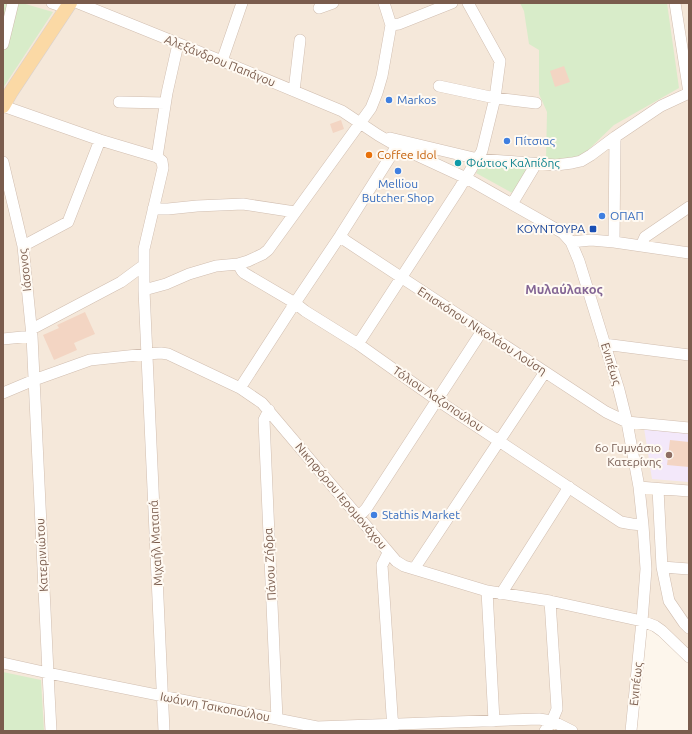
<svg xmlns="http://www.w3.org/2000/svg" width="692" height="734" font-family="Ubuntu,sans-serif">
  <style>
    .residential { fill: #f5e8da }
    .education { fill: #f3e8fa }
    .green { fill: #d8ecc9 }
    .building { fill: #f3d5c3 }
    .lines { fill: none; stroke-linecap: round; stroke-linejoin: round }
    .minor-casing { stroke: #d1beb0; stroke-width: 12 }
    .major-casing { stroke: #dad1cd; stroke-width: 15 }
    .minor { stroke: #fff; stroke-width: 11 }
    .major { stroke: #fbd9a5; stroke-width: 14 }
    .shop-dot { fill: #3f7fe0; stroke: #fffaf3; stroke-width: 1.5 }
    .food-dot { fill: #e8710a; stroke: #fffaf3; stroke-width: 1.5 }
    .culture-dot { fill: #0f9aa8; stroke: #fffaf3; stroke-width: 1.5 }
    .transit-dot { fill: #1a4fb4; stroke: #fffaf3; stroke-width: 1.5 }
    .education-dot { fill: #8d6e63; stroke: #fffaf3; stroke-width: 1.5 }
    .labels { text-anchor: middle; stroke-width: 4; stroke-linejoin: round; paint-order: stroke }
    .street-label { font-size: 12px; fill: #7a5c4d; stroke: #fffaf3 }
    .shop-label { font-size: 12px; fill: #366cbe; stroke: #fffaf3; text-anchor: start }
    .food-label { font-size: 12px; fill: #c56008; stroke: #fffaf3; text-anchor: start }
    .culture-label { font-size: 12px; fill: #0d838f; stroke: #fffaf3; text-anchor: start }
    .transit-label { font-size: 12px; fill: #164399; stroke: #fffaf3; text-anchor: end }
    .education-label { font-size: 12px; fill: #785e54; stroke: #fffaf3; text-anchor: end }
    .neighbourhood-label { font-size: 13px; font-weight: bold; fill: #846695; stroke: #fffaf3 }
  </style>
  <rect width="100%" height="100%" fill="#fdf6ec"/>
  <path class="residential" d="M3,3H689V657L642,621L631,731H3Z"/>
  <path class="education" d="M644,428L689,432V482L652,479Z"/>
  <path class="green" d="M3,3H22L53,12L3,88Z
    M520,3H667L679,88L614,125L586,152L574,159L557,161L546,160L547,112L539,94V50L529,44L524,11Z
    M482,163L531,167L514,194L476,173Z
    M3,672L41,680L44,731H3Z"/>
  <path class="building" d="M564,66L570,82L555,87L550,71Z
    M341,120L344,129L333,133L330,124Z
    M85,312L95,334L74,343L77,350L54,360L43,335L59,328L57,325Z
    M670,440L689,442V467L667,465Z"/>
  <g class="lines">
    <defs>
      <path id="minor" d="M52,3L67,8
        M78,3L222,61L342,111L378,135L397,146L466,178L563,233L571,242L579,261L619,390L627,422L639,487L643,525L646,569L642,621L631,731
        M319,8L333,3
        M391,25L399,24L452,3
        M3,44L13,3
        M222,61L242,3
        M439,86L495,98L536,103
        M294,91L300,40
        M119,102L165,103
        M3,106L100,140L157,157L162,161L163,168L144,249V290L164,731
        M390,138L478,159L556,165L572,163L581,161L591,155L615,137L661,106L689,93L675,3
        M157,157L167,93L178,44
        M3,162L23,246L32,336L48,673L51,731
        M512,204L536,164
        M153,209H168L197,206L243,204L295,212
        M340,236L346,241L606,412L627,422L689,428
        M571,242L591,240L614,242L689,253
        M614,242L615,137
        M23,246L68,222L100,140
        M641,246L645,237L689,207
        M238,264L242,271L244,273L295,303L305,311L358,344L437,400L621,522L632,524L643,525
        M144,290L166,284L189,274L216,266L238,264L248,261L263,254L268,250L371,108L377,93L382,76L391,25L384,3
        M32,329L121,282L144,265
        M3,339L32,336
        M358,344L459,189L482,151L495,98L500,61L468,3
        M604,344L689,355
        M240,388L295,303L340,236L397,146
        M3,393L34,380L90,360L147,354L161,353L168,354L240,388L262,403L396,561L404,566L487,591L550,601L642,621L655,626L662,631L689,657
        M269,410L264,420L277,719
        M639,487L689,491
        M658,489L662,567L669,601L684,623L689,628
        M358,517L366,509L482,331
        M388,553L382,565L393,730
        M662,567L689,569
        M414,569L545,372
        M487,591L494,721
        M501,594L569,487
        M3,663L48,673L317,727L539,719L552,721L572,731
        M545,731L552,721L557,709L550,601"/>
      <path id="major" d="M3,106L11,92L70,3"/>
    </defs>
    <use href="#minor" class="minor-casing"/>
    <use href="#major" class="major-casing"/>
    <use href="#minor" class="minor"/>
    <use href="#major" class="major"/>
  </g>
  <g class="shop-dot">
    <circle cx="389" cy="100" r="4"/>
    <circle cx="507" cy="141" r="4"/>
    <circle cx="398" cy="171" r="4"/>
    <circle cx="602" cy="216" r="4"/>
    <circle cx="374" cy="515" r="4"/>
  </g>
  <circle class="food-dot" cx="369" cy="155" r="4"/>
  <circle class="culture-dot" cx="458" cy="163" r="4"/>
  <rect class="transit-dot" x="589" y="225" width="8" height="8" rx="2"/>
  <circle class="education-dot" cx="669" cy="455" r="4"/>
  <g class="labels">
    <g class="street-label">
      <text transform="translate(220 61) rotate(22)" y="4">Αλεξάνδρου Παπάγου</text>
      <text transform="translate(25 270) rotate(-96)" y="4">Ιάσονος</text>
      <text transform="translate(482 331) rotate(33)" y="4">Επισκόπου Νικολάου Λούση</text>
      <text transform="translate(611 364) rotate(73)" y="4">Ενιπέως</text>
      <text transform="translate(438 399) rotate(34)" y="4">Τόλιου Λαζοπούλου</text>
      <text transform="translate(341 496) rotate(50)" y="4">Νικηφόρου Ιερομονάχου</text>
      <text transform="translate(156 543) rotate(-93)" y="4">Μιχαήλ Ματαπά</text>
      <text transform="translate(42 555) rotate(-93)" y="4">Κατερινιώτου</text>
      <text transform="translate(270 564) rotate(-93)" y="4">Πάνου Ζήδρα</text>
      <text transform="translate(636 684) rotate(-84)" y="4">Ενιπέως</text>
      <text transform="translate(215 707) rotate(11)" y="4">Ιωάννη Τσικοπούλου</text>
    </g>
    <g class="shop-label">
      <text x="397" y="104">Markos</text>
      <text x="515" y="145">Πίτσιας</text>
      <text x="398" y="188" text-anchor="middle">Melliou<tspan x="398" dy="14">Butcher Shop</tspan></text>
      <text x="610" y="220">ΟΠΑΠ</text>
      <text x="382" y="519">Stathis Market</text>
    </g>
    <g class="food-label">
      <text x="377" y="159">Coffee Idol</text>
    </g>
    <g class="culture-label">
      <text x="466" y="167">Φώτιος Καλπίδης</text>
    </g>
    <g class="transit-label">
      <text x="585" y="233">ΚΟΥΝΤΟΥΡΑ</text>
    </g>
    <g class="education-label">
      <text x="661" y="452">6ο Γυμνάσιο<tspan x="661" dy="14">Κατερίνης</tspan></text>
    </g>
    <g class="neighbourhood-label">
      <text x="564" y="294">Μυλαύλακος</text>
    </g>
  </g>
  <rect width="692" height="734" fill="none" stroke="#7a5c4d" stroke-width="8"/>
</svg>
